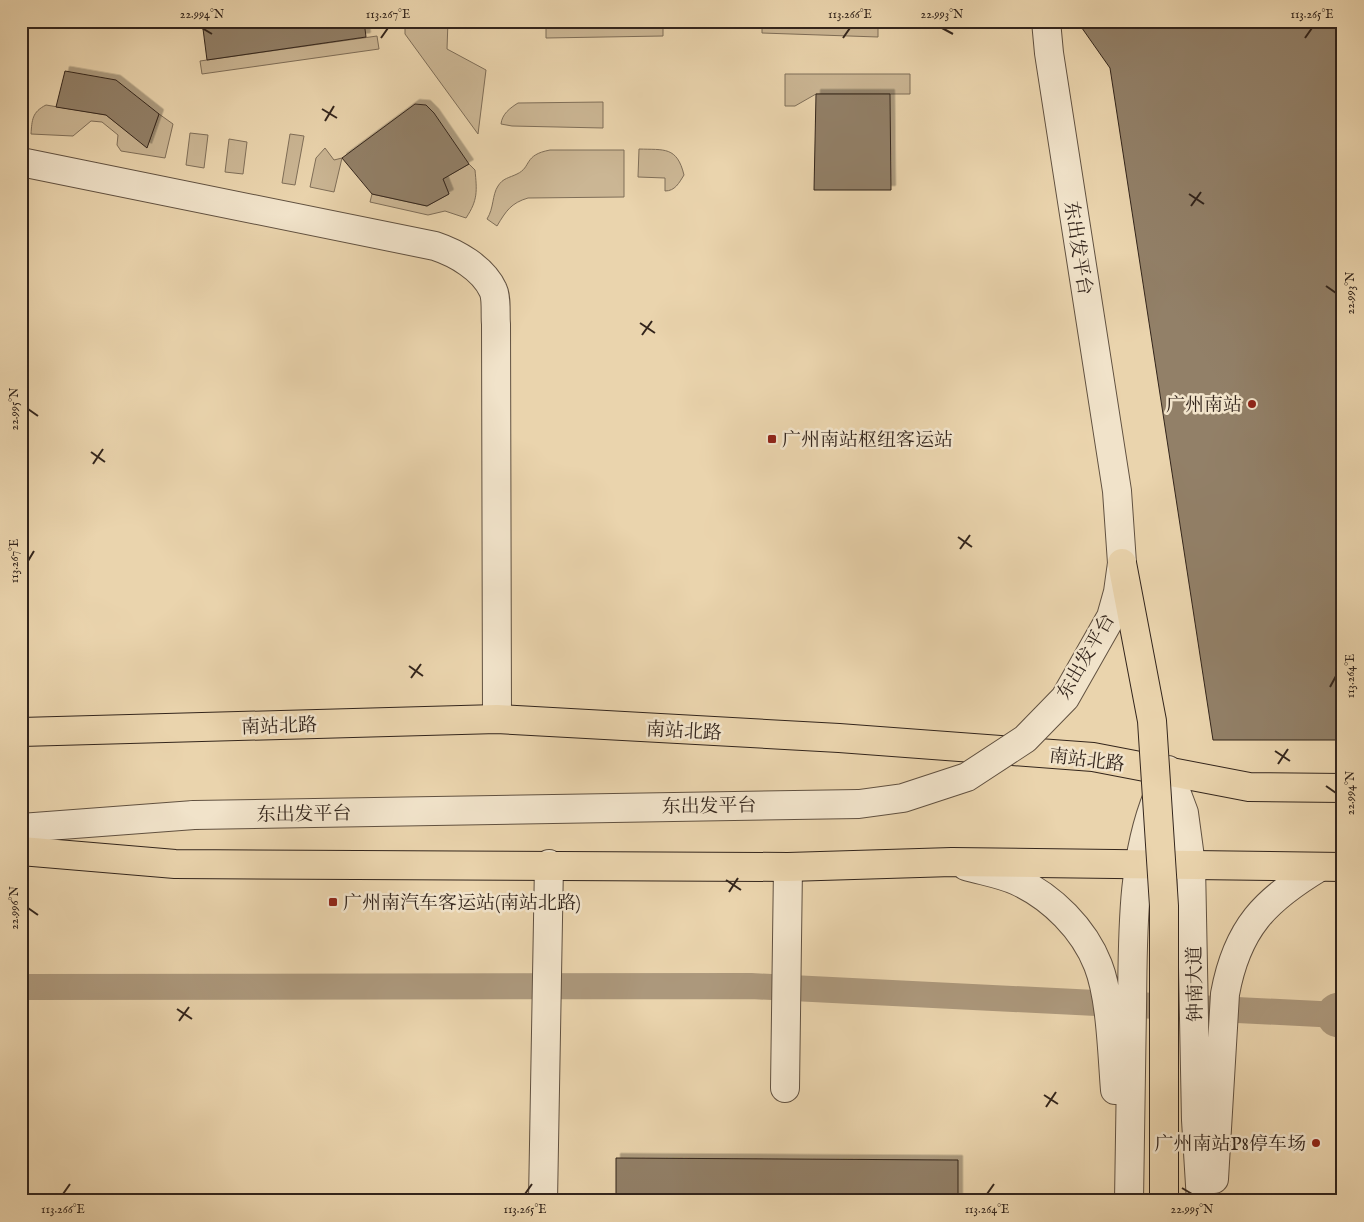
<svg xmlns="http://www.w3.org/2000/svg" width="1364" height="1222" font-family="'IM FELL English','Noto Serif SC',serif">
  <style>
    .green { fill: #cbb694; stroke: #7f6e58 }
    .lines { fill: none; stroke-linecap: round; stroke-linejoin: round }
    .canal { stroke: #ac987c; stroke-width: 26 }
    .river { stroke: #ac987c; stroke-width: 45 }
    .building { fill: #928067; stroke: #33251c; filter: url(#shadow) }
    .minor-casing { stroke: #615140; stroke-width: 30 }
    .major-casing { stroke: #33251c; stroke-width: 30 }
    .minor { stroke: #f1e3ca; stroke-width: 28 }
    .major { stroke: #ead4ad; stroke-width: 28 }
    .minor-bridge-casing { stroke: #615140; stroke-width: 30; stroke-linecap: butt }
    .highway-bridge-casing { stroke: #33251c; stroke-width: 30; stroke-linecap: butt }
    .minor-bridge { stroke: #f1e3ca; stroke-width: 28 }
    .highway-bridge { stroke: #ead4ad; stroke-width: 28 }
    .ticks { fill: none; stroke: #33251c; stroke-width: 2 }
    .poi-dot { fill: #8f2418; stroke: #f1e3ca; stroke-width: 2 }
    .labels { text-anchor: middle; stroke-width: 5; stroke-linejoin: round; paint-order: stroke }
    .street-label { font-size: 19px; fill: #33251c; stroke: #f1e3ca }
    .poi-label { font-size: 19px; fill: #33251c; stroke: #f1e3ca; text-anchor: end }
    .neatline { fill: none; stroke: #33251c; stroke-width: 2 }
    .ticks-label { font-size: 12px; text-anchor: middle; fill: #33251c }
  </style>
  <defs>
    <filter id="shadow"><feDropShadow dx="4.5" dy="-4.5" stdDeviation="0" flood-color="#0004"/></filter>
  </defs>
  <rect width="100%" height="100%" fill="#ead4ad"/>
  <filter id="stains"><feTurbulence type="fractalNoise" baseFrequency=".004" numOctaves="4"/><feColorMatrix values="0 0 0 0 .2 0 0 0 0 .09 0 0 0 0 .02 0 0 0 .5 -.17"/></filter>
  <radialGradient id="worn" r=".72"><stop offset=".6" stop-color="#630" stop-opacity="0"/><stop offset="1" stop-color="#630" stop-opacity=".3"/></radialGradient>
  <path class="green" d="M405,21H448L447,49L486,70L478,134L405,34Z
    M546,21H554V25H661V21H708L663,22V36L546,38Z
    M855,21H878V37L762,33V22L854,23Z
    M377,36L379,49L202,74L200,61Z
    M785,74H910V94H816L795,106H785Z
    M603,102V128L512,126L501,124C502,114 510,108 518,103Z
    M46,105L106,115L147,147L159,114L173,124L165,158L121,151L117,145L118,135L102,122L91,121L73,136L31,134C32,120 32,112 46,105Z
    M190,133L208,135L204,168L186,165Z
    M290,134L304,136L295,185L282,183Z
    M229,139L247,142L243,174L225,172Z
    M325,148L334,160L342,158L334,192L310,187L316,158Z
    M639,149C664,150 677,146 684,175C679,183 675,191 665,191V178L638,177Z
    M550,150H624V197L528,198C511,203 506,211 497,226L487,219C494,208 492,195 498,186C503,178 509,178 517,174C532,167 523,155 550,150Z
    M469,164L475,170C477,191 478,200 466,218L445,211L428,215L370,202L372,194L427,206L449,194L443,179Z"/>
  <g class="lines">
    <path class="canal" d="M21,987L751,986L1339,1015"/>
    <path class="river" d="M1339,1015H1343"/>
  </g>
  <path class="building" d="M202,21H364L366,37L207,60Z
    M554,21H661V25H554Z
    M757,21H855V23L757,22Z
    M1077,21H1343V740H1213L1110,68Z
    M65,71L116,80L159,114L147,148L106,115L56,107Z
    M816,94H890L891,190H814Z
    M415,104L426,105L434,113L469,164L443,179L449,194L427,206L372,194L342,158Z
    M616,1158L958,1160V1201H616Z"/>
  <g class="lines">
    <defs>
      <path id="minor" d="M21,162L435,246C456,253 483,268 493,290C497,298 495,315 496,324L497,719
        M1168,770L1184,813L1191,865L1196,1120L1201,1201
        M21,828L194,815
        M966,866C983,871 1002,874 1017,881C1052,897 1084,929 1098,965C1111,998 1112,1054 1115,1090
        M785,1088L788,867
        M1214,1179L1225,994C1237,928 1265,900 1320,867
        M543,1201L549,864
        M1129,1201C1130,1136 1131,1072 1132,1008C1133,937 1131,861 1158,795"/>
      <path id="major" d="M21,732L497,719L839,738L1093,757L1249,787L1343,788
        M21,851L175,864L788,867L952,862L1343,867"/>
    </defs>
    <use href="#minor" class="minor-casing"/>
    <use href="#major" class="major-casing"/>
    <use href="#minor" class="minor"/>
    <use href="#major" class="major"/>
    <defs>
      <path id="minor-bridge" d="M194,815L859,804L903,798L967,777L1025,739L1065,698L1111,617L1118,592L1122,563L1117,491L1049,53L1046,21"/>
      <path id="highway-bridge" d="M1122,563L1152,721L1164,906V1201"/>
    </defs>
    <use href="#minor-bridge" class="minor-bridge-casing"/>
    <use href="#highway-bridge" class="highway-bridge-casing"/>
    <use href="#minor-bridge" class="minor-bridge"/>
    <use href="#highway-bridge" class="highway-bridge"/>
  </g>
  <path class="ticks" d="M202,28L212,34M942,28L953,34M381,38L388,28M843,38L850,28M1305,38L1312,28M322,109L337,118M325,121L334,106M1189,194L1204,204M1191,206L1201,192M1326,286L1336,293M640,323L655,333M642,335L652,321M28,409L38,416M91,452L105,462M93,464L103,449M958,537L972,547M960,549L970,535M28,561L34,551M409,666L423,676M411,678L421,664M1330,687L1336,676M1275,751L1290,761M1278,764L1288,749M1326,786L1336,793M726,880L741,890M729,892L738,878M28,908L38,915M177,1009L192,1019M179,1021L189,1007M1044,1095L1058,1104M1046,1107L1056,1092M1182,1188L1192,1194M63,1194L70,1184M525,1194L532,1184M987,1194L994,1184"/>
  <g class="poi-dot">
    <circle cx="1252" cy="404" r="5"/>
    <rect x="767" y="434" width="10" height="10" rx="2.5"/>
    <rect x="328" y="897" width="10" height="10" rx="2.5"/>
    <circle cx="1316" cy="1143" r="5"/>
  </g>
  <g class="labels">
    <g class="street-label">
      <text transform="translate(1079 248) rotate(81)" y="7">东出发平台</text>
      <text transform="translate(1085 656) rotate(-60)" y="7">东出发平台</text>
      <text transform="translate(279 725) rotate(-2)" y="7">南站北路</text>
      <text transform="translate(684 730) rotate(3)" y="7">南站北路</text>
      <text transform="translate(1087 759) rotate(7)" y="7">南站北路</text>
      <text transform="translate(709 805) rotate(-1)" y="7">东出发平台</text>
      <text transform="translate(304 813) rotate(-1)" y="7">东出发平台</text>
      <text transform="translate(1194 984) rotate(-91)" y="7">钟南大道</text>
    </g>
    <g class="poi-label">
      <text x="1242" y="411">广州南站</text>
      <text x="782" y="446" text-anchor="start">广州南站枢纽客运站</text>
      <text x="343" y="909" text-anchor="start">广州南汽车客运站(南站北路)</text>
      <text x="1306" y="1150">广州南站P8停车场</text>
    </g>
  </g>
  <rect width="1364" height="1222" fill="none" stroke="#ead4ad" stroke-width="55"/>
  <rect x="28" y="28" width="1308" height="1166" class="neatline"/>
  <g class="ticks-label">
    <text x="202" y="18">22.994°N</text>
    <text x="388" y="18">113.267°E</text>
    <text x="850" y="18">113.266°E</text>
    <text x="942" y="18">22.993°N</text>
    <text x="1312" y="18">113.265°E</text>
    <text transform="translate(1350 293) rotate(-90)" y="4">22.993°N</text>
    <text transform="translate(14 409) rotate(-90)" y="4">22.995°N</text>
    <text transform="translate(14 561) rotate(-90)" y="4">113.267°E</text>
    <text transform="translate(1350 676) rotate(-90)" y="4">113.264°E</text>
    <text transform="translate(1350 793) rotate(-90)" y="4">22.994°N</text>
    <text transform="translate(14 908) rotate(-90)" y="4">22.996°N</text>
    <text x="63" y="1213">113.266°E</text>
    <text x="525" y="1213">113.265°E</text>
    <text x="987" y="1213">113.264°E</text>
    <text x="1192" y="1213">22.995°N</text>
  </g>
  <rect width="100%" height="100%" filter="url(#stains)"/>
  <rect width="100%" height="100%" fill="url(#worn)"/>
</svg>
